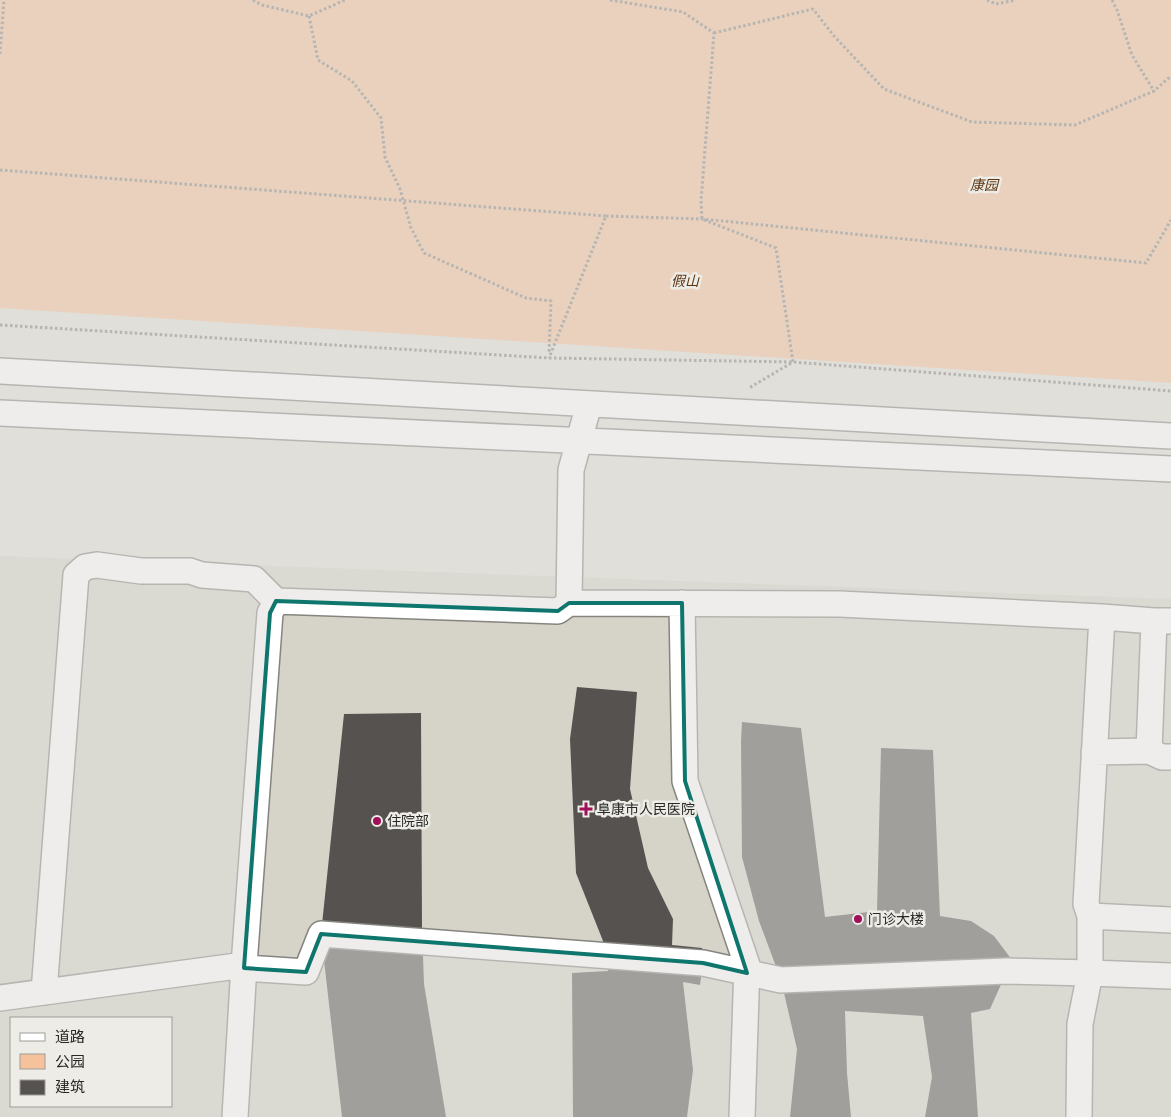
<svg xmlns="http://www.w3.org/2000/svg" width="1171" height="1117" font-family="'Crimson Pro','Noto Sans SC',serif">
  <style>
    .built { fill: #d6d4c8; fill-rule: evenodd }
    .green { fill: #f5c29c }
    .building { fill: #55524f }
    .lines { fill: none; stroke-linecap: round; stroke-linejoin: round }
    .minor-casing { stroke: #85847f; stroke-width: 28 }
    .path { stroke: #83837f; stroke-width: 3; stroke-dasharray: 2.5 2.5; stroke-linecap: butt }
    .minor { stroke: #fff; stroke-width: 25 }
    .marked { fill: none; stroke: #0f766e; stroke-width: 4; stroke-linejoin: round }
    .poi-dot { fill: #a00f58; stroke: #edece7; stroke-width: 2 }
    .labels { text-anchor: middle; stroke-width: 5; stroke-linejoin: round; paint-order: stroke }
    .park-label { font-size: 14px; font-style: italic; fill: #5e3410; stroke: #edece7 }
    .poi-label { font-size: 14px; fill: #282826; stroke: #edece7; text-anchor: start }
  </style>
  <rect width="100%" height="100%" fill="#e0dfda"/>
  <path class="built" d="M0,556L1171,599V1117H0ZM11,1018H171V1106H11Z"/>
  <path class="green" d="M0,0H1171V383L0,308Z"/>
  <path class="building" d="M577,687L637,692L630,789L648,868L673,919L672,945L702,948L703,963L700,985L683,982L693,1070L687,1117H573L572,973L608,971L605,946L576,873L570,739Z
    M421,713L422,928L424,984L446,1117H342L321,934L344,714Z
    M742,722L801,728L825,917L877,911L881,748L933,750L940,916L971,921L994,936L1012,960L990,1009L971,1013L978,1117H925L932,1077L923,1016L845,1011L847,1073L851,1117H790L797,1049L781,980L759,921L742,857L741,741Z"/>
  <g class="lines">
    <defs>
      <path id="minor" d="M0,371L1171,436
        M0,413L1171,469
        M569,603L571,470L589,404
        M682,603L685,781L747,965L742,1117
        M1149,751L1154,621
        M1094,752L1149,751L1162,757H1171
        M1090,916L1171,920
        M229,967L306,972L321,934L703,963L781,980L1007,971L1090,973L1171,976
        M44,992L76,575L85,567L97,565L141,571H190L202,575L254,579L276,601L558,611L569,603L840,604L1102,617L1154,621H1171
        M0,998L244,965
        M235,1117L244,965L270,613L276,601
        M1079,1117L1080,1024L1090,973V916L1086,904L1102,617"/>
    </defs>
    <use href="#minor" class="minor-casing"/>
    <path class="path" d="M253,0L262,5L309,16L345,0
      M610,0L683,12L714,33L701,201L702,219L776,248L793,362L749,388
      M987,0L996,4L1016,0
      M1112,0L1117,10L1132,55L1154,91
      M309,16L318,60L352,81L381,118L385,157L400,189L411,228L424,253L526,298L551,301L549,354
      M714,33L813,9L834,36L884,89L972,122L1075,125L1154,91L1171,76
      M0,54L4,0
      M0,170L606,216L549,358
      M606,216L702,219L1146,263L1171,220
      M0,325L549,358L793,362L1171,391"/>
    <use href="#minor" class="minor"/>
  </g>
  <path d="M0 0H1171V1117H0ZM276,601L558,611L569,603H682L685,781L747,973L703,963L321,934L306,972L244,968L270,613Z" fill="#e0dfda" fill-opacity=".55" fill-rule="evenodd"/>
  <path class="marked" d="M276,601L558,611L569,603H682L685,781L747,973L703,963L321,934L306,972L244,968L270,613Z"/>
  <g class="poi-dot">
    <path d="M583.5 801.5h5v5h5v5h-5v5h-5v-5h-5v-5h5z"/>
    <circle cx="377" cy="821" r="5"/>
    <circle cx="858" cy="919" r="5"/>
  </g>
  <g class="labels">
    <g class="park-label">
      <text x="984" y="190">康园</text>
      <text x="685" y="286">假山</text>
    </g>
    <g class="poi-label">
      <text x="597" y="814">阜康市人民医院</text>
      <text x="387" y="826">住院部</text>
      <text x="868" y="924">门诊大楼</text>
    </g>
  </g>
  <rect x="10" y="1017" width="162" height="90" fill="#edece7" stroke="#9e9e9a"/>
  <rect x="20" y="1033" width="25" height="8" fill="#ffffff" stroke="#9e9e9a"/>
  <text x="55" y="1042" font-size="15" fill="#282826">道路</text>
  <rect x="20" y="1054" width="25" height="15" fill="#f5c29c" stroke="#9e9e9a"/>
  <text x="55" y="1067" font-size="15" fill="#282826">公园</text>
  <rect x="20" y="1080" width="25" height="15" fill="#55524f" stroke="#9e9e9a"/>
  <text x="55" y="1092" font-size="15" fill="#282826">建筑</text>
</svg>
